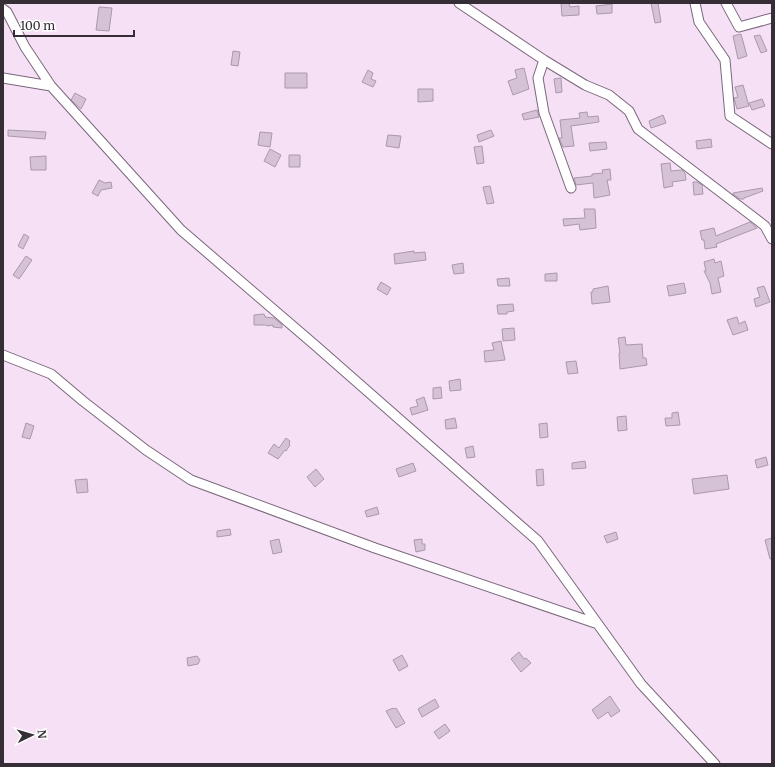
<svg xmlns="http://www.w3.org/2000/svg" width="775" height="767" font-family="Merriweather,serif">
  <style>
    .building { fill: #d6c2d6; stroke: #ac98ac }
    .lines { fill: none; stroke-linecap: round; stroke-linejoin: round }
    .minor-casing { stroke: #7a687a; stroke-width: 11 }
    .minor { stroke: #fff; stroke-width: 9 }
  </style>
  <rect width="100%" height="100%" fill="#f5e0f5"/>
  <path class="building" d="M561,3H569L570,7L579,6V15L562,16Z
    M651,3H658L661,22L655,23Z
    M612,4V13L597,14L596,6Z
    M99,7L112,8L109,31L96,30Z
    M741,34L747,56L738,59L733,36Z
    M760,35L767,51L761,53L754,36Z
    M233,51L240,52L238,66L231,65Z
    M524,68L529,89L513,95L508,81L517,78L515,70Z
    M368,70L373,73L371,79L376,81L373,87L362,82Z
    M285,73H307V88H285Z
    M561,78L562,92L556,93L554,79Z
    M743,85L749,106L737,109L734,98L738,97L735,87Z
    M418,89H433V101L418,102Z
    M75,93L86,99L81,109L71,100Z
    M762,99L765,106L752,110L749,103Z
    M537,110L539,117L524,120L522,114Z
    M587,112L588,117L598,116L599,122L571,126L574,146L563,147L559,138H562L560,120L580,118L579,113Z
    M663,115L666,123L651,128L649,121Z
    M8,130L46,132L45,139L8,136Z
    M491,130L494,136L479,142L477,135Z
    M260,132L272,133L270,147L258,145Z
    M388,135L401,136L399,148L386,146Z
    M711,139L712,147L697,149L696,141Z
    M606,142L607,149L590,151L589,143Z
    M482,146L484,163L477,164L474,147Z
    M270,149L281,155L275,167L264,161Z
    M289,155H300V167H289Z
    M46,156V170H31L30,157Z
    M670,163L671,171L682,170L685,173L686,180L672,182L673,186L664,188L661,164Z
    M610,169L611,180H607L610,195L594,198L593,183L576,185L574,178L592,176V174L603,173L602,170Z
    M99,180L105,183L111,182L112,188L101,190L98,196L92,193Z
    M693,182H697L702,185L703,194L694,195Z
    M490,186L494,203L487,204L483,187Z
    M762,188L763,191L744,198V199H740L733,194V193Z
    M584,209H595L596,228L580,230L579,224L564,226L563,219L585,218Z
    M750,222L757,228L716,244L717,247L705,249L704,240H702L700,231L714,228L716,236Z
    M24,234L29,237L23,249L18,246Z
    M414,251V253L425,252L426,260L395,264L394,254Z
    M26,256L32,260L19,279L13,275Z
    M714,259L715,263L721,261L724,276L718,278L721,292L712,294L710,283L704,271H706L704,262Z
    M463,263L464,273L454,274L452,265Z
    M557,273V281H545V274Z
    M509,278L510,286H498L497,279Z
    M381,282L391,288L387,295L377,289Z
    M684,283L686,293L669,296L667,286Z
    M608,286L610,302L592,304L591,292H593V289Z
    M764,286L770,302L756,307L754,299L760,297L757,288Z
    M513,304L514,311L507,312V314H498L497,305Z
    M264,314L265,317L274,318L282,325V328L273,327V325L267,326V325H254V315Z
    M737,317L739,324L745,321L748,330L733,335L727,320Z
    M514,328L515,340L503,341L502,329Z
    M625,337L626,345L642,344L643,358H646L647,365L620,369L619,353H620L618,338Z
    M501,341L505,360L485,362L484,351L494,350L492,343Z
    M576,361L578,373L568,374L566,362Z
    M460,379L461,390L450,391L449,381Z
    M441,387L442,398L433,399V388Z
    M424,397L428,410L412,415L410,408L418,406L416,400Z
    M678,412L680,425L666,426L665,418H672V413Z
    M626,416L627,430L618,431L617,417Z
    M455,418L457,428L446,429L445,420Z
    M26,423L34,426L30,439L22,437Z
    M547,423L548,437L540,438L539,424Z
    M286,438L290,441L289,444L290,445L286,451L285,450L278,459L268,453L274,444L279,448Z
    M473,446L475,457L467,458L465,448Z
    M766,457L768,465L757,468L755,460Z
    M585,461L586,468L572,469V463Z
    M413,463L416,471L399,477L396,469Z
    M316,469L324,479L315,487L307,477Z
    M543,469L544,485L537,486L536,470Z
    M727,475L729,489L694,494L692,479Z
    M87,479L88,492L77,493L75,480Z
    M377,507L379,514L367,517L365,511Z
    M230,529L231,535L217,537V531Z
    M616,532L618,539L607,543L604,536Z
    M772,538V559H770L765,540Z
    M279,539L282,552L273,554L270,541Z
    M422,539V544H425V550L416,552L414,540Z
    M519,652L524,659L526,658L531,663L521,672L511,659Z
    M402,655L408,666L399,671L393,660Z
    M197,656L200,660L198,664L188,666L187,658Z
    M610,696L620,711L611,717L608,712L598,719L592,710Z
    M435,699L439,707L422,717L418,709Z
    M393,708L394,709L396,708L405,723L396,728L386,711Z
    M445,724L450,731L439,739L434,732Z"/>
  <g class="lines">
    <defs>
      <path id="minor" d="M459,3L544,60L585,85L609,95L629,111L638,129L765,226L772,239
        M695,3L699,22L725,60L730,116L772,144
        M726,3L739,27L772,18
        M3,9L7,12L25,47L51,86
        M544,60L538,78L544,113L571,188
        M3,78L51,86L181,230L316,346L538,541L641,684L715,764
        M3,355L51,374L83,401L146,450L191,480L375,548L598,624"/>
    </defs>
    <use href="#minor" class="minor-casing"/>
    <use href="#minor" class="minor"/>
  </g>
  <rect width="775" height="767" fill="none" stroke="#362e36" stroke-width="8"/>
  <g transform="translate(32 735) rotate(85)" stroke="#ffffff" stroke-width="3" paint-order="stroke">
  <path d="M0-3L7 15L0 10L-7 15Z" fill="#362e36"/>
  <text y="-6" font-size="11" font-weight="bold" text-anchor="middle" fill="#362e36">N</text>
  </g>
  <path d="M14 30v6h120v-6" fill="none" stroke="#362e36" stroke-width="2"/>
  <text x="20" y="30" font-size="12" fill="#362e36" stroke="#ffffff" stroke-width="3" paint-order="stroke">100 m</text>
</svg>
